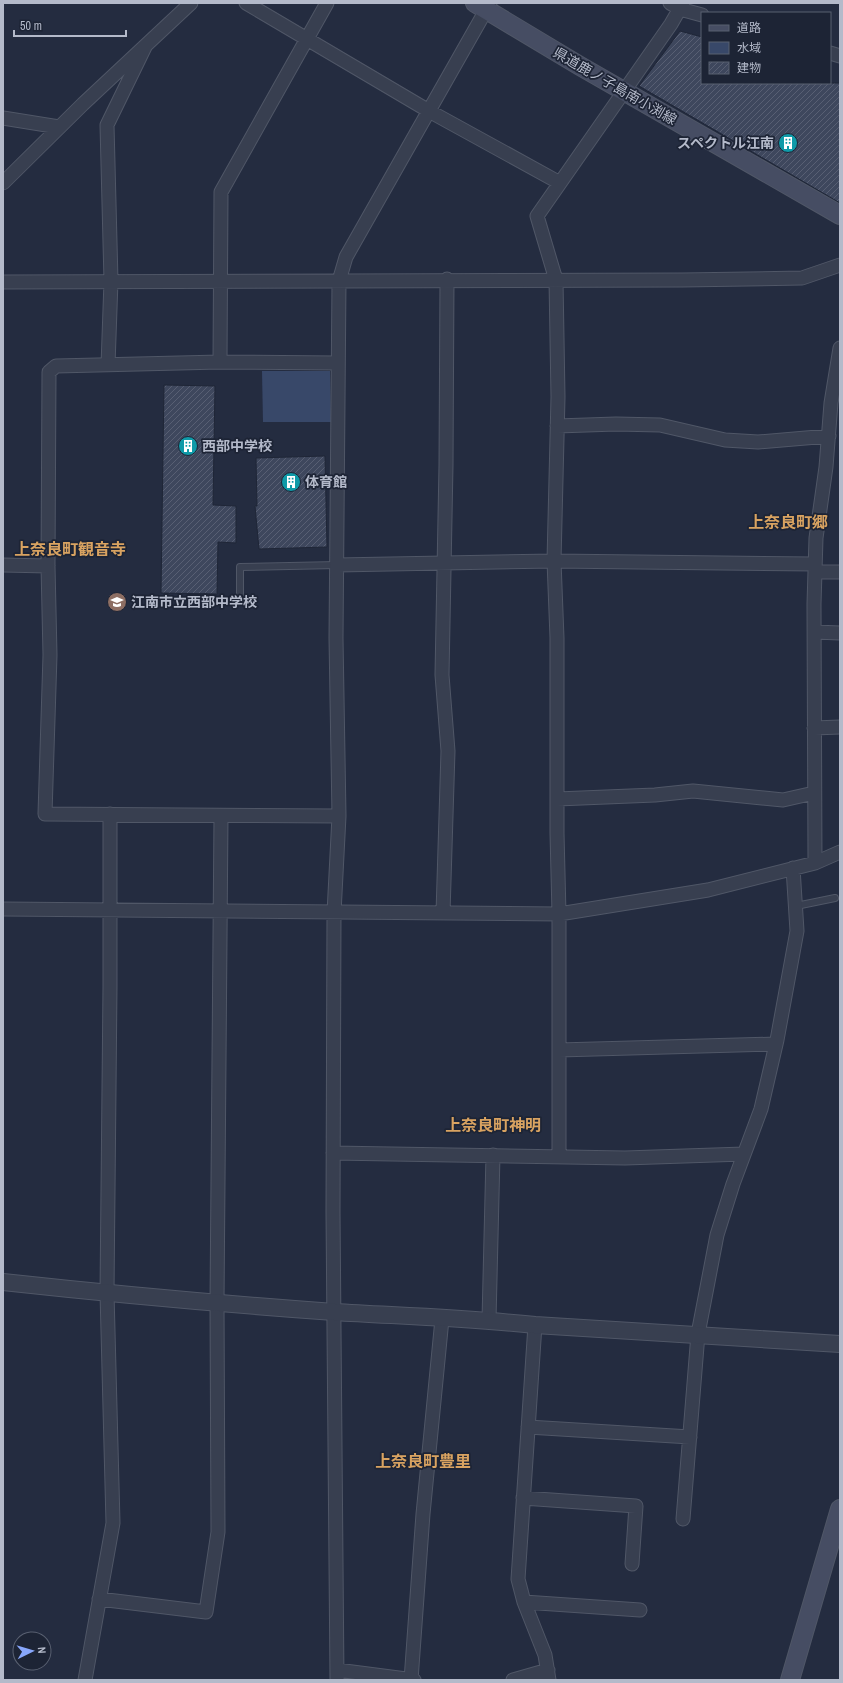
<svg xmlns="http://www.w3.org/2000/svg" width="843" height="1683" font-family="'Archivo Narrow','Noto Sans JP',sans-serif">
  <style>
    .water { fill: #384869 }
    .building { fill: url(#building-hatch); stroke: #1f2637 }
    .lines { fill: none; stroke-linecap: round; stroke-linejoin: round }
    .service-casing { stroke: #505767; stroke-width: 8 }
    .minor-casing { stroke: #505767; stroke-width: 15 }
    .tertiary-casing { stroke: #505767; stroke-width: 18 }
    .secondary-casing { stroke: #505767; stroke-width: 20 }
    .service { stroke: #383f50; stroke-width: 6 }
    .minor { stroke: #383f50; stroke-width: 13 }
    .tertiary { stroke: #383f50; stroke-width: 16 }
    .secondary { stroke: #464d63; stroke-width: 18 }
    .labels { text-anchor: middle; stroke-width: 3.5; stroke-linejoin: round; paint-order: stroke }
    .street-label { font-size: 14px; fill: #b4baca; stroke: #1d2435 }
    .poi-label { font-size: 14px; font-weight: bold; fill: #b4baca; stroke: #1d2435; text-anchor: start }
    .quarter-label { font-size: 16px; font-weight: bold; fill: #d9a361; stroke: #1d2435 }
  </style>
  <defs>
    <pattern id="building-hatch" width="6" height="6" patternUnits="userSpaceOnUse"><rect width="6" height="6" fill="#3e475d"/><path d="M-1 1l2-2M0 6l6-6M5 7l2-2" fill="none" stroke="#585f73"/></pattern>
  </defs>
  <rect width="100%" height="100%" fill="#242c40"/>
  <path class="water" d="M262,371H330L331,422H263Z"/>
  <path class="building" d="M680,31L702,37V83H840V203L639,86Z
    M164,385L215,386L213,505L236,506V543L218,542L217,594L161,593Z
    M325,456L327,547L259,549L255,506H257L256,458Z"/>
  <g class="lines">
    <defs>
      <path id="service" d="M240,595V567L337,565
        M796,906L835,898"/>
      <path id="minor" d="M246,3L429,111L560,183
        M670,3L680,9L702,15
        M830,53L840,56
        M3,118L59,127
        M3,183L83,104L191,3
        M3,282L682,280L802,278L840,265
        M220,362L221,192L327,3
        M338,363L220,362L56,366L49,372L48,566L50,655L45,814L339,816
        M108,365L111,281L107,125L145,47
        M557,426L616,424L660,425L725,440L758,442L829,436
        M3,565L48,566
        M337,565L554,561L815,564
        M815,572H840
        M815,632L840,633
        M814,728L840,727
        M557,799L655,795L693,791L783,800L814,793
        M815,863L814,604L816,538L826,467L831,403L840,348
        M3,909L559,914L708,890L815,863L840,852
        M443,913L448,751L442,675L446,465L447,279
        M559,1050L776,1044
        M333,1153L625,1158L744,1154
        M559,1156V914L557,833V638L554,561L558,397L556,280L537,216L671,24L683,3
        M489,1320L493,1155
        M535,1325L518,1579L524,1602L545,1655L549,1680
        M528,1427L690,1437
        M523,1498L636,1506L632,1564
        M683,1519L698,1334L717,1235L733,1184L761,1109L777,1040L797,931L793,868
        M99,1599L206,1612L218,1532L217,1303L221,816
        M524,1602L640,1610
        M337,1670L414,1680
        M85,1680L113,1523L107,1293L110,986V814
        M337,1680L333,1212L334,913L339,816L336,638L339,281L346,257L490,3
        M411,1680L423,1514L442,1319
        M513,1680L548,1670"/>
      <path id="tertiary" d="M3,1282C113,1294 223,1304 334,1312C401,1316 468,1318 535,1325L840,1344"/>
      <path id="secondary" d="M475,3L580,66L840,215
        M790,1680L840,1509"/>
    </defs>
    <use href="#service" class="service-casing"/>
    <use href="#minor" class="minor-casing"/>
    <use href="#tertiary" class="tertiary-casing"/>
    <use href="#secondary" class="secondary-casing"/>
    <use href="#service" class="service"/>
    <use href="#minor" class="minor"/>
    <use href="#tertiary" class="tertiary"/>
    <use href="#secondary" class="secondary"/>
  </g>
  <defs>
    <symbol id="building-disc" viewBox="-11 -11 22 22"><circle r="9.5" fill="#0f9aa8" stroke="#1d2435"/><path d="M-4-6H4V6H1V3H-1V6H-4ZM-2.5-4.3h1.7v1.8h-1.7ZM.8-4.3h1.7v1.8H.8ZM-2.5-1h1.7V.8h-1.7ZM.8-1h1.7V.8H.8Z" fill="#fff"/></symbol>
    <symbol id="school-disc" viewBox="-11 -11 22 22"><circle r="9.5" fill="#8d6e63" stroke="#1d2435"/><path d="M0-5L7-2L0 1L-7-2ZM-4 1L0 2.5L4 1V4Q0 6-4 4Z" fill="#fff"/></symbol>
  </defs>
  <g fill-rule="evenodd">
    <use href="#building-disc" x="777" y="132" width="22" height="22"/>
    <use href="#building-disc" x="177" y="435" width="22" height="22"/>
    <use href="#building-disc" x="280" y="471" width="22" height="22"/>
    <use href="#school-disc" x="106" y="591" width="22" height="22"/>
  </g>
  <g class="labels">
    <g class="street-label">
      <text transform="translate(615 86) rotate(30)" y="5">県道鹿ノ子島南小渕線</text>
    </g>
    <g class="poi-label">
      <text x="774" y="148" text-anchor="end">スペクトル江南</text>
      <text x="202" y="451">西部中学校</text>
      <text x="305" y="487">体育館</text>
      <text x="131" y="607">江南市立西部中学校</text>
    </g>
    <g class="quarter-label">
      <text x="788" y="528">上奈良町郷</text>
      <text x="70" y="555">上奈良町観音寺</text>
      <text x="493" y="1131">上奈良町神明</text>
      <text x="423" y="1467">上奈良町豊里</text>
    </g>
  </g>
  <rect width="843" height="1683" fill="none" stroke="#b4baca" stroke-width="8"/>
  <rect x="701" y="12" width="130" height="72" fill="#1d2435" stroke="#596071"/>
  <rect x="709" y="25" width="20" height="6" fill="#464d63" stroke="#596071"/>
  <text x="737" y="32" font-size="12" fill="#b4baca">道路</text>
  <rect x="709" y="42" width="20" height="12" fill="#384869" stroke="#596071"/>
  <text x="737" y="52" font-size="12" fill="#b4baca">水域</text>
  <rect x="709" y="62" width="20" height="12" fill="url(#building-hatch)" stroke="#596071"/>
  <text x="737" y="72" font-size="12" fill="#b4baca">建物</text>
  <g transform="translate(32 1651) rotate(85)"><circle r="19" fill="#1d2435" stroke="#596071"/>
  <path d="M0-3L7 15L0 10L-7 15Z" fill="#88a7fc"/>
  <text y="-6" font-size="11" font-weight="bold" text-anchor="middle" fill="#b4baca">N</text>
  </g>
  <path d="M14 30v6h112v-6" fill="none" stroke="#b4baca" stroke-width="2"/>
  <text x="20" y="30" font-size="12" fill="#b4baca" stroke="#1d2435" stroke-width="3" paint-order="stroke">50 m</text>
</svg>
